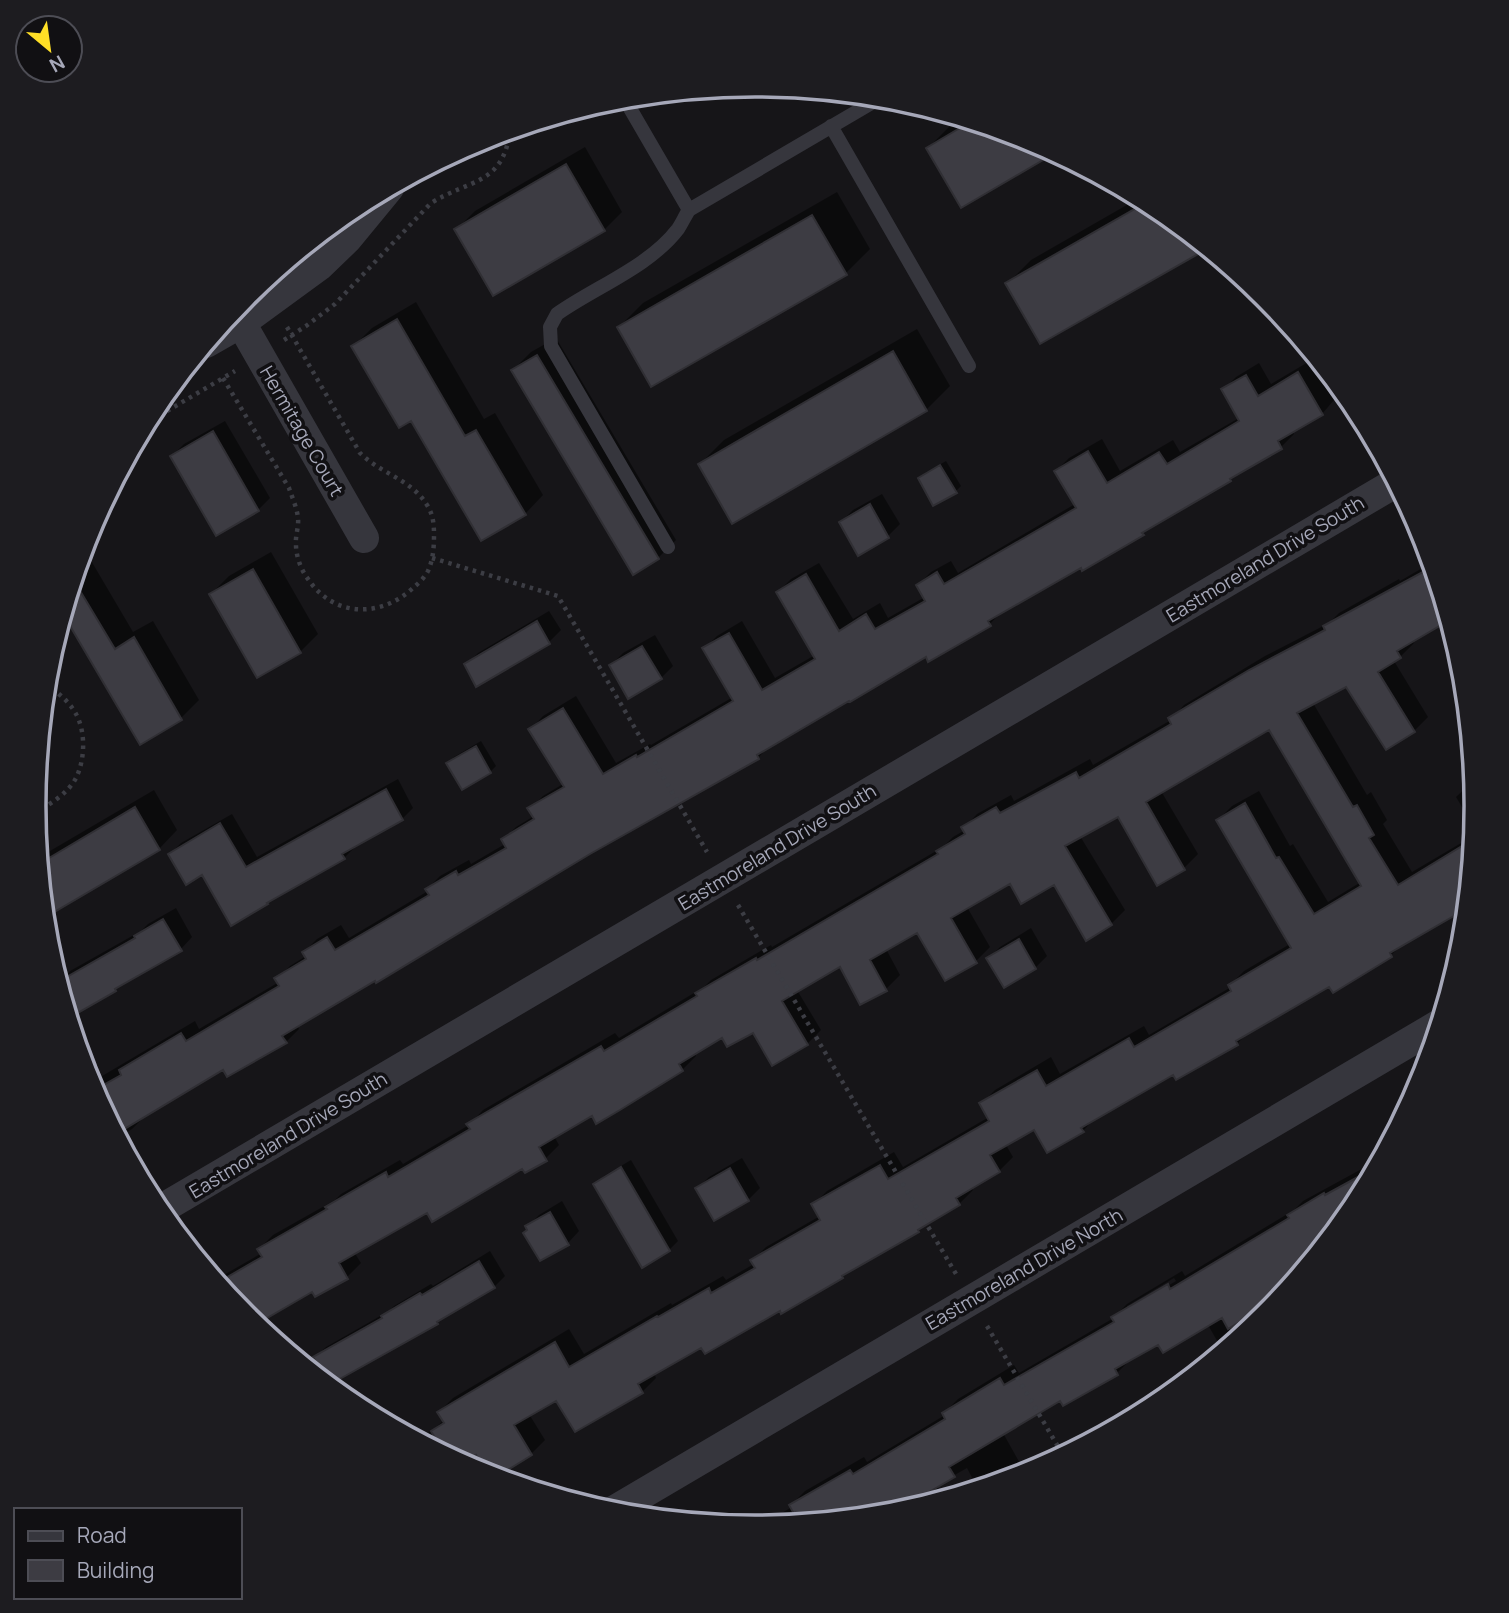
<svg xmlns="http://www.w3.org/2000/svg" width="1509" height="1613" font-family="Manrope,sans-serif">
  <style>
    .shadow { fill: #0007; fill-rule: evenodd }
    .building { fill: #3d3c43; stroke: #302f34; stroke-width: 2 }
    .lines { fill: none; stroke-linecap: round; stroke-linejoin: round }
    .path { stroke: #3c3d44; stroke-width: 4.5; stroke-dasharray: 3.5 5; stroke-linecap: butt }
    .lane { stroke: #36363d; stroke-width: 14 }
    .street { stroke: #36363d; stroke-width: 30 }
    .labels { text-anchor: middle; stroke-width: 7; stroke-linejoin: round; paint-order: stroke }
    .street-label { font-size: 19px; fill: #a6a8b9; stroke: #111013 }
    .rim { fill: none; stroke: #a6a8b9; stroke-width: 3.5 }
  </style>
  <rect width="100%" height="100%" fill="#161518"/>
  <path class="shadow" d="M746,86L730,96L725,88Z
    M961,119L1031,140L928,148L952,124Z
    M585,147L622,212L604,230L457,229L475,211Z
    M837,192L870,249L846,273L619,327L643,303Z
    M1139,198L1156,207L1007,284L1031,260Z
    M416,302L484,419L495,413L543,495L525,514L412,418L354,346L372,328Z
    M917,329L950,386L926,410L700,464L724,440Z
    M556,338L676,540L658,558L513,370L531,352Z
    M1315,358L1345,394L1334,400L1322,414L1292,431L1294,434L1281,447L1238,472L1230,480L1149,527L1143,534L1081,566L1003,610L990,624L927,655L771,744L758,758L590,853L297,1025L299,1029L286,1042L224,1068L145,1116L132,1129L118,1138L87,1080L90,1079L92,1082L195,1021L199,1029L279,982L277,979L290,966L306,956L304,952L317,939L341,925L349,938L428,891L427,889L440,876L469,860L471,864L505,844L503,840L516,827L534,816L530,809L543,796L563,784L531,729L543,716L576,696L616,763L650,744L651,745L733,697L704,649L717,636L742,621L775,678L815,655L778,592L791,579L819,563L853,619L880,603L888,618L925,597L918,585L931,572L951,561L958,573L1075,504L1056,471L1069,458L1102,439L1120,471L1173,440L1180,452L1239,418L1223,390L1236,377L1259,363L1271,384Z
    M225,421L270,498L258,510L172,456L184,444Z
    M946,461L961,486L956,491L920,479L925,473Z
    M882,494L900,524L888,536L841,522L853,510Z
    M83,547L133,632L153,621L199,700L181,718L140,743L69,621L59,626Z
    M271,552L318,634L300,652L211,594L229,576Z
    M1431,563L1448,620L1412,640L1414,643L1400,657L1394,661L1428,717L1414,731L1347,685L1313,703L1367,795L1371,792L1387,820L1383,824L1412,872L1473,836L1466,907L1404,943L1391,955L1333,990L1330,984L1249,1031L1237,1044L1174,1073L1095,1118L1083,1131L1035,1128L1006,1145L1013,1157L999,1171L971,1187L973,1190L959,1204L925,1224L918,1231L847,1271L842,1277L780,1309L702,1345L654,1373L656,1378L642,1392L575,1430L557,1398L529,1414L545,1440L531,1454L489,1476L478,1473L417,1440L434,1429L444,1420L439,1412L453,1398L569,1329L584,1354L671,1303L672,1305L723,1276L726,1280L754,1264L752,1261L766,1247L820,1216L814,1204L827,1191L894,1152L903,1167L989,1117L981,1104L995,1090L1051,1057L1060,1074L1144,1026L1149,1035L1231,987L1230,985L1244,971L1290,944L1218,820L1232,806L1259,791L1290,846L1293,844L1328,902L1361,882L1269,728L1161,791L1198,854L1184,868L1158,883L1118,814L1080,836L1125,910L1111,924L1054,883L1010,882L967,907L990,947L976,961L945,979L917,931L886,949L900,975L886,989L840,965L797,990L821,1030L807,1044L753,1030L722,1036L694,1052L696,1056L682,1070L592,1114L554,1136L559,1145L545,1159L523,1166L427,1210L354,1252L361,1263L347,1277L315,1295L313,1290L253,1324L244,1316L215,1280L262,1253L259,1249L273,1235L335,1200L341,1194L400,1160L403,1164L469,1125L483,1110L615,1033L619,1038L704,987L711,980L771,945L772,947L943,847L953,837L965,830L964,828L977,814L1011,795L1014,801L1090,759L1093,765L1171,720L1184,705L1265,656L1329,623L1339,613L1399,579L1400,581Z
    M549,611L561,630L549,642L466,665L478,653Z
    M655,635L673,666L661,678L611,665L623,653Z
    M481,741L496,766L490,772L448,763L454,757Z
    M398,779L413,808L402,819L355,847L344,858L272,899L267,903L232,924L203,873L170,854L181,843L232,814L257,857Z
    M1473,781L1476,807L1474,827L1456,797Z
    M154,790L177,830L159,849L44,916L38,858Z
    M176,908L192,937L181,949L68,1016L58,984L70,971L141,931L148,924Z
    M1031,928L1047,956L1035,968L988,959L1000,947Z
    M742,1158L760,1188L748,1200L697,1189L709,1177Z
    M1380,1159L1354,1208L1263,1306L1267,1313L1264,1317L1223,1351L1208,1325L1159,1342L1131,1359L1117,1373L1064,1404L1061,1399L1003,1433L1026,1474L978,1489L967,1468L937,1485L945,1499L895,1514L756,1528L792,1507L791,1505L805,1491L864,1457L867,1462L945,1415L944,1413L958,1399L1014,1365L1019,1373L1112,1319L1127,1304L1182,1271L1185,1276L1294,1210L1303,1201ZM1174,1278L1176,1281L1127,1310V1306Z
    M631,1160L678,1241L669,1250L595,1185L604,1176Z
    M562,1201L579,1231L568,1243L527,1227L539,1215Z
    M490,1251L505,1276L494,1287L446,1314L437,1323L315,1357L326,1347L389,1311L394,1306L431,1284L433,1286Z"/>
  <path class="building" d="M970,122L1031,140L1055,153L961,208L926,148Z
    M566,164L605,231L493,296L454,229Z
    M1147,202L1156,207L1207,249L1040,344L1005,283Z
    M812,215L847,275L651,387L617,327Z
    M397,319L465,436L476,430L526,515L481,541L411,421L399,428L351,346Z
    M893,351L927,411L732,524L698,464Z
    M537,355L659,559L633,575L511,370Z
    M1298,372L1323,415L1278,441L1282,449L1230,479L1231,481L1142,533L1144,535L1082,571L1081,568L988,621L991,626L928,662L926,657L850,702L849,701L757,755L759,759L590,854L376,983L375,981L282,1036L287,1043L227,1077L223,1070L116,1134L93,1091L121,1075L119,1070L181,1033L186,1041L279,986L274,978L306,959L302,952L327,937L335,950L429,895L425,889L456,871L458,875L506,848L501,839L534,819L527,808L564,787L528,729L563,708L603,774L636,755L637,757L733,701L702,648L729,633L762,690L815,659L776,592L806,574L839,631L866,614L875,629L925,601L916,585L937,572L944,584L1076,508L1054,471L1088,451L1107,483L1159,452L1167,464L1239,421L1221,389L1246,375L1258,396Z
    M213,431L259,511L216,536L170,456Z
    M940,465L957,493L933,506L918,478Z
    M870,504L889,538L858,556L839,522Z
    M1432,567L1448,621L1397,651L1401,658L1378,672L1415,732L1386,750L1346,687L1297,713L1353,807L1357,805L1374,835L1369,838L1398,885L1472,840L1466,909L1390,953L1392,957L1333,993L1329,987L1236,1041L1238,1045L1176,1080L1173,1075L1081,1128L1084,1132L1047,1153L1034,1130L990,1155L1000,1172L956,1198L960,1205L918,1230L919,1232L842,1276L843,1278L781,1314L780,1311L705,1354L701,1348L638,1384L643,1393L575,1432L556,1401L514,1425L532,1455L495,1478L488,1476L476,1455L461,1464L445,1455L431,1431L444,1423L437,1412L555,1342L569,1367L657,1316L658,1317L709,1288L711,1293L755,1268L750,1260L820,1220L811,1204L880,1165L888,1179L989,1121L979,1103L1037,1070L1046,1086L1129,1038L1134,1047L1231,991L1228,985L1291,948L1216,820L1245,803L1276,858L1279,857L1314,914L1361,886L1269,730L1146,802L1185,870L1157,886L1118,817L1065,846L1112,925L1086,941L1054,885L1021,904L1010,884L951,918L977,963L945,981L917,933L870,960L887,991L860,1005L840,967L782,1001L808,1045L772,1066L753,1033L727,1047L722,1038L679,1064L683,1071L620,1110L596,1124L592,1116L539,1147L547,1161L525,1173L522,1169L432,1222L427,1213L339,1263L348,1279L315,1297L312,1292L255,1325L244,1316L217,1283L262,1257L257,1249L327,1209L325,1207L386,1172L388,1177L470,1129L466,1124L601,1046L604,1051L697,996L695,993L756,958L757,960L938,854L936,851L965,834L961,827L996,807L1000,813L1076,772L1079,778L1171,724L1168,718L1249,670L1325,630L1323,626Z
    M253,569L301,653L257,678L209,594Z
    M73,579L115,649L134,637L182,720L140,745L63,614Z
    M537,621L550,644L476,687L464,664Z
    M642,646L662,679L628,699L609,665Z
    M476,746L491,773L462,790L446,763Z
    M386,789L403,820L342,854L345,859L267,903L268,904L231,926L202,875L186,885L168,854L220,823L246,867Z
    M135,807L160,850L44,918L39,864Z
    M163,919L182,951L115,989L116,991L74,1015L60,989L58,982L135,938L134,936Z
    M1019,939L1036,969L1004,988L986,958Z
    M621,1167L670,1251L642,1268L593,1184Z
    M1376,1167L1354,1208L1280,1298L1228,1329L1222,1318L1163,1353L1158,1345L1115,1369L1118,1375L1063,1406L1060,1401L949,1467L955,1477L891,1514L799,1523L789,1505L850,1470L853,1474L945,1419L942,1413L1000,1378L1004,1385L1114,1322L1111,1317L1168,1284L1170,1289L1289,1218L1287,1215L1324,1193L1325,1195Z
    M730,1168L749,1201L714,1221L695,1188Z
    M550,1212L569,1245L540,1261L523,1233L527,1230L525,1226Z
    M479,1261L495,1288L437,1322L438,1324L329,1385L313,1357L382,1318L381,1316L420,1293L422,1295Z"/>
  <g class="lines">
    <path class="path" d="M284,340L306,326L335,304L431,203C470,179 503,185 510,131
      M223,378L289,488C292,497 297,508 298,518C299,527 295,536 296,545C296,556 301,570 308,579C334,618 382,618 414,587C419,583 425,577 428,571C433,560 434,548 434,535C434,524 433,514 427,505C411,479 381,474 360,453L287,327
      M145,424L235,371
      M432,558L558,596L707,852
      M34,812C48,807 69,792 76,778C85,760 86,732 76,714C69,701 57,692 45,683
      M738,905L956,1274
      M987,1326L1063,1455"/>
    <path class="lane" d="M624,98L689,210
      M831,126L969,366
      M668,547L551,346L550,327L557,314C595,287 649,267 678,229C682,223 685,216 689,210L880,98"/>
    <path class="street" d="M241,323L364,538
      M206,343L241,323L319,266L347,239L389,188
      M158,1211L1395,483
      M610,1513L1438,1025"/>
  </g>
  <g class="labels">
    <g class="street-label">
      <text transform="translate(302 431) rotate(60)" y="7">Hermitage Court</text>
      <text transform="translate(1265 559) rotate(-31)" y="7">Eastmoreland Drive South</text>
      <text transform="translate(777 847) rotate(-31)" y="7">Eastmoreland Drive South</text>
      <text transform="translate(288 1135) rotate(-31)" y="7">Eastmoreland Drive South</text>
      <text transform="translate(1024 1269) rotate(-30)" y="7">Eastmoreland Drive North</text>
    </g>
  </g>
  <path d="M0 0H1509V1613H0ZM46 806a709 709 0 1 1 1418 0a709 709 0 1 1-1418 0Z" fill="#1d1c20" fill-rule="evenodd"/>
  <path class="rim" d="M46 806a709 709 0 1 1 1418 0a709 709 0 1 1-1418 0Z"/>
  <rect x="14" y="1508" width="228" height="91" fill="#111013" stroke="#4d4d55" stroke-width="2"/>
  <rect x="28" y="1531" width="35" height="10" fill="#36363d" stroke="#4d4d55" stroke-width="2"/>
  <text x="77" y="1543" font-size="21" fill="#a6a8b9">Road</text>
  <rect x="28" y="1560" width="35" height="21" fill="#3d3c43" stroke="#4d4d55" stroke-width="2"/>
  <text x="77" y="1578" font-size="21" fill="#a6a8b9">Building</text>
  <g transform="translate(49 49) rotate(151)"><circle r="33" fill="#111013" stroke="#4d4d55" stroke-width="2"/>
  <path d="M0-5L12 26L0 18L-12 26Z" fill="#ffdf26"/>
  <text y="-10" font-size="19" font-weight="bold" text-anchor="middle" fill="#a6a8b9">N</text>
  </g>
</svg>
